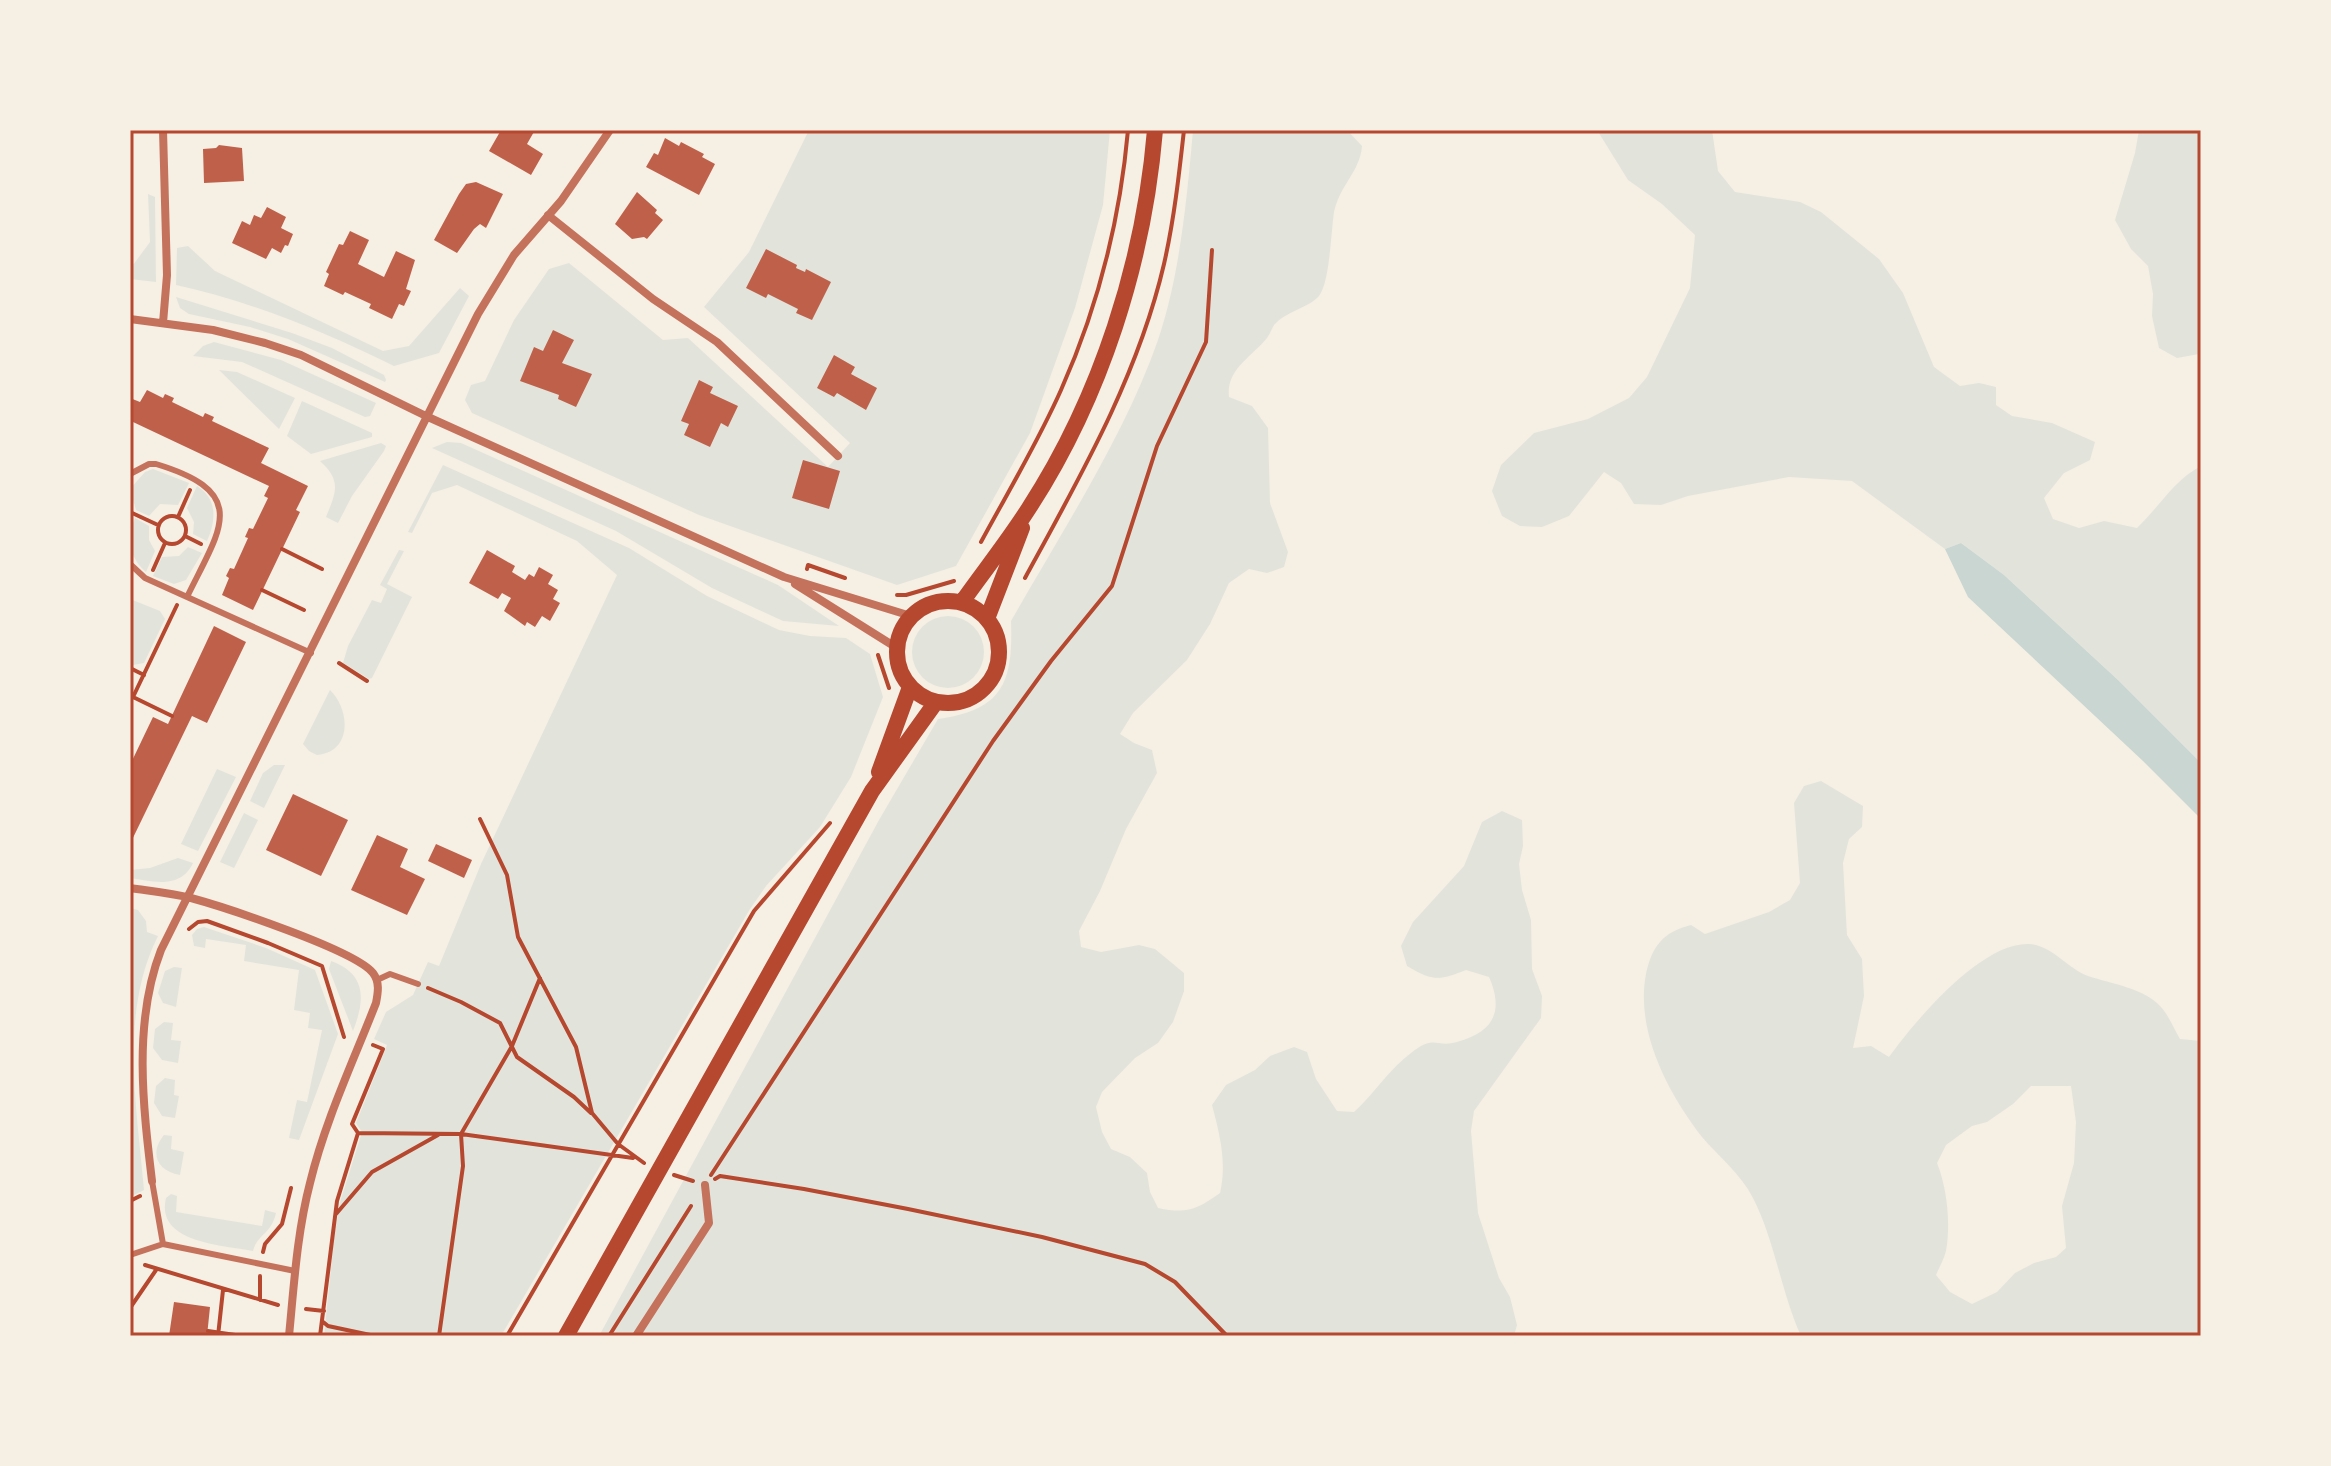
<svg xmlns="http://www.w3.org/2000/svg" width="2331" height="1466" font-family="'Alegreya Sans',sans-serif">
  <style>
    .green { fill: #e2e4dc; fill-rule: evenodd }
    .water { fill: #c9d6d2 }
    .building { fill: #bf614a }
    .lines { fill: none; stroke-linecap: round; stroke-linejoin: round }
    .path { stroke: #b5482f; stroke-width: 4 }
    .service { stroke: #c5725c; stroke-width: 6 }
    .minor { stroke: #c5725c; stroke-width: 8 }
    .secondary { stroke: #b5482f; stroke-width: 16 }
    .neatline { fill: none; stroke: #b5482f; stroke-width: 3 }
  </style>
  <rect width="100%" height="100%" fill="#f6efe4"/>
  <path class="green" d="M809,130H1110L1103,205L1075,308L1030,433L956,566L897,585L699,515L472,413L465,400L471,385L485,381L514,320L549,269L569,263L663,340L688,338L828,467L850,443L704,307L749,252Z
    M1193,130H1347L1362,146C1360,172 1340,184 1334,212C1331,231 1330,282 1319,296C1311,306 1287,312 1277,322C1272,326 1271,333 1267,338C1252,357 1226,369 1229,397L1252,406L1268,428L1270,503L1288,552L1284,567L1267,573L1249,569L1229,583L1210,624L1187,660L1133,713L1120,734L1134,743L1152,750L1157,773L1126,829L1100,891L1079,931L1081,947L1101,952L1139,945L1155,949L1184,973V991L1173,1022L1158,1043L1135,1058L1102,1092L1096,1107L1102,1132L1111,1149L1130,1157L1147,1173L1150,1192L1158,1208C1187,1214 1196,1210 1220,1193C1227,1163 1220,1135 1212,1105L1226,1085L1255,1070L1270,1056L1294,1047L1307,1052L1316,1079L1337,1111L1354,1112C1374,1094 1389,1069 1411,1053C1435,1034 1435,1048 1457,1042C1494,1032 1504,1011 1489,977L1466,970C1439,981 1432,981 1407,966L1401,946L1413,922L1464,866L1482,822L1502,811L1522,820L1523,846L1519,864L1522,890L1531,920L1532,969L1542,996L1541,1018L1474,1111L1471,1131L1478,1213L1499,1278L1510,1297L1517,1325L1514,1336H599L879,820L938,719C1004,710 1013,681 1011,621C1061,533 1125,435 1158,340C1180,275 1187,198 1193,130Z
    M1597,130H1712L1718,171L1735,192L1800,202L1821,212L1879,259L1903,293L1934,367L1960,386L1979,383L1996,387V405L2012,416L2052,423L2095,442L2090,460L2064,473L2044,498L2053,519L2079,528L2104,521L2137,528C2160,506 2174,480 2201,466V763L2118,680L2004,575L1961,543L1945,549L1852,481L1789,477L1688,496L1661,505L1634,504L1621,483L1604,472L1569,516L1542,527L1520,526L1502,516L1492,491L1501,465L1534,433L1588,419L1629,398L1647,377L1690,288L1695,235L1662,204L1628,180Z
    M2139,130H2201L2199,354L2177,358L2159,348L2152,316L2153,294L2148,266L2131,249L2115,220L2135,153Z
    M148,194L155,197L156,282L130,279V269L150,242Z
    M188,246L215,271L383,351L409,346L460,288L469,296L439,353L394,366C325,332 251,301 176,285L177,248Z
    M176,297L292,333L332,348L384,375L386,380L385,382L288,339L250,327L189,314L180,308Z
    M214,342L281,360L376,403L370,416L365,417L242,362L193,356L203,346Z
    M219,370L237,372L295,398L279,429Z
    M302,401L372,433V437L311,454L287,436Z
    M447,442L461,443L778,585L839,626L783,621L712,588L616,531L432,448Z
    M381,443L386,446L384,451L352,496L338,523L326,517C336,492 342,481 320,461Z
    M443,465L629,548L707,596L779,630L810,636L846,638L870,654L883,697L851,777L820,827L766,886L750,909L501,1336H324L334,1238L340,1202L362,1132L356,1123L387,1045L374,1039L386,1012L413,995L428,962L439,966L481,864L617,575L577,541L457,485L432,493L412,533L408,532Z
    M153,469L189,483L178,505L160,504L149,516L136,510L130,489L145,472Z
    M197,486C218,499 216,521 207,541L193,534L194,522L187,508Z
    M135,518L149,526V540L155,551L146,572C129,558 126,537 135,518Z
    M188,547L202,553L186,580L174,584L153,576L162,557L179,556Z
    M399,550L404,551L387,584L412,597L372,678L369,679L343,663L348,646L372,600L381,603L387,589L380,585Z
    M130,599L160,611L165,619L144,663L133,665L130,670Z
    M912 652a36 36 0 1 1 72 0a36 36 0 1 1-72 0Z
    M330,690C350,709 353,752 317,755L309,751L303,744Z
    M274,765H285L264,808L250,801L263,773Z
    M217,769L236,777L198,851L181,844Z
    M1821,781L1863,806L1862,827L1849,839L1843,863L1847,935L1862,959L1864,996L1853,1048L1871,1046L1889,1057C1915,1021 1981,942 2029,944C2052,945 2068,969 2088,976C2112,984 2144,988 2161,1007C2169,1016 2174,1029 2180,1039L2201,1041V1336H1801C1781,1292 1775,1241 1753,1198C1741,1174 1719,1157 1702,1137C1668,1093 1635,1031 1646,974C1652,946 1663,932 1691,925L1705,934L1769,912L1790,900L1800,883L1794,803L1804,786ZM2031,1086H2071L2076,1122L2074,1163L2062,1206L2066,1248L2056,1257L2034,1263L2015,1273L1997,1292L1972,1304L1950,1292L1936,1275C1939,1268 1944,1259 1946,1251C1951,1223 1947,1188 1937,1163L1946,1145L1972,1126L1987,1122L2013,1104Z
    M244,813L258,820L234,868L220,862Z
    M178,858L193,863C181,889 154,882 130,878V870L150,868Z
    M130,908L138,910L146,921L147,932L158,936C119,1013 137,1108 144,1190L130,1197Z
    M204,927L266,948L315,970L338,1034L299,1140L289,1138L297,1100L307,1102L322,1030L308,1028L310,1013L294,1010L299,970L244,961L246,945L206,939L205,948L194,946L192,935L197,929Z
    M331,961C367,974 365,1000 353,1031L329,969Z
    M174,967L182,968L176,1007L163,1003L158,993L165,971Z
    M164,1022L173,1023L171,1040L181,1041L178,1063L162,1060L153,1048L155,1029Z
    M165,1078L175,1080L174,1095L179,1096L175,1118L162,1116L154,1103L156,1086Z
    M164,1135L172,1136L171,1149L184,1152L180,1175C157,1171 149,1153 164,1135Z
    M171,1194L177,1196L176,1212L262,1226L265,1210L276,1213C271,1235 258,1233 253,1251C223,1245 155,1243 166,1198Z"/>
  <path class="water" d="M1961,543L2004,575L2118,680L2201,763V819L2143,761L1968,597L1945,549Z"/>
  <path class="building" d="M501,130H535L527,144L543,154L531,175L489,151Z
    M665,138L679,146L681,142L704,154L702,157L715,164L699,195L646,167L654,153L658,155Z
    M219,145L242,148L244,181L204,183L203,149L216,148Z
    M476,182L503,194L486,228L480,224L474,229L457,253L434,240L459,194L466,184Z
    M637,192L657,210L655,213L663,220L647,239L644,237L632,239L615,224Z
    M267,207L286,217L281,228L293,234L288,246L285,245L281,253L272,248L266,259L232,243L242,221L250,225L254,215L261,218Z
    M350,231L369,240L358,264L384,277L396,251L415,260L406,289L411,291L404,306L399,304L392,319L369,308L371,304L345,292L343,295L324,286L329,274L326,272L339,244L343,245Z
    M766,249L797,265L796,268L805,272L806,269L831,282L812,320L796,313L798,309L768,294L766,298L746,288Z
    M553,330L574,340L562,363L592,374L576,407L558,399L559,395L520,381L534,347L543,351Z
    M834,355L855,367L851,374L877,388L866,410L837,393L834,397L817,388Z
    M699,380L713,387L710,393L738,406L728,427L721,423L710,447L684,435L689,424L681,421Z
    M147,390L163,398L165,394L174,398L172,402L203,417L205,413L214,417L212,421L269,448L261,463L308,486L296,510L300,512L253,610L222,595L229,578L226,576L230,568L234,569L248,538L245,537L249,528L253,529L268,498L264,496L269,486L133,422L130,428V398L140,402Z
    M803,460L840,471L829,509L792,498Z
    M487,550L515,566L512,572L525,580L529,574L534,577L539,567L553,575L548,584L558,590L553,599L560,603L550,621L542,616L535,627L527,622L525,626L504,611L511,598L502,593L498,599L469,583Z
    M214,626L246,642L207,723L192,716L130,844V765L153,717L168,724Z
    M293,794L348,820L321,876L266,850Z
    M377,835L408,849L400,867L425,879L407,915L351,890Z
    M436,844L472,860L464,878L428,861Z
    M174,1302L210,1307L207,1336H169Z"/>
  <g class="lines">
    <path class="path" d="M130,512L158,525
      M158 530a14 14 0 1 1 28 0a14 14 0 1 1-28 0Z
      M178,517L190,490
      M185,536L201,544
      M981,542C1008,492 1038,442 1061,390C1098,307 1120,220 1128,130
      M282,549L322,569
      M807,569L808,565L845,578
      M153,570L165,543
      M1025,578C1080,477 1138,376 1164,264C1174,220 1179,175 1184,130
      M262,590L304,610
      M897,595H906L954,581
      M878,655L889,688
      M339,663L367,681
      M130,668L144,675
      M133,697L172,716
      M130,699L133,697L177,605
      M480,819L507,875L518,937L576,1047L592,1113L618,1144L644,1163
      M189,929L198,922L207,921L268,943L322,966L344,1037
      M428,988L461,1002L500,1023L517,1057L574,1097L591,1113
      M358,1133L461,1134L512,1046L540,978
      M674,1175L693,1181
      M711,1175L993,741L1051,661L1112,586L1157,446L1206,342L1212,250
      M715,1179L720,1176L804,1189L908,1209L1042,1237L1145,1264L1175,1282L1227,1336
      M130,1201L140,1196
      M336,1214L372,1172L438,1135
      M263,1252L265,1244L282,1224L291,1188
      M145,1265L278,1305
      M260,1300V1276
      M130,1308L156,1270
      M306,1309L324,1311
      M322,1321L328,1326L375,1336
      M208,1331L242,1336
      M218,1336L223,1290
      M320,1336L337,1201L358,1133L352,1124L383,1049L373,1045
      M439,1336L463,1166L461,1134L633,1158
      M507,1336L754,911L830,823
      M609,1336L691,1206"/>
    <path class="service" d="M130,474L149,464H156C252,493 220,529 187,597
      M130,564L145,578L311,653
      M377,980L390,974L418,984
      M152,1181L163,1244L295,1271
      M130,1255L163,1244"/>
    <path class="minor" d="M548,215L653,299L717,342L838,456
      M130,319L213,330L265,343L301,355L428,417L784,577L911,616
      M163,323L167,275L163,130
      M795,584L897,648
      M130,888C150,891 171,893 191,898C224,907 355,950 373,973C380,982 378,993 376,1003C353,1062 325,1121 310,1183C297,1233 294,1285 289,1336
      M152,1181C143,1106 133,1022 161,950L478,314L514,255L561,201L610,130
      M636,1336L709,1223L705,1185"/>
    <path class="secondary" d="M897 652a51 51 0 1 1 102 0a51 51 0 1 1-102 0Z
      M962,602C984,571 1008,541 1029,508C1101,397 1144,262 1155,130
      M987,619L1022,528
      M879,772L910,687
      M566,1336L872,791L936,702"/>
  </g>
  <rect width="2331" height="1466" fill="none" stroke="#f6efe4" stroke-width="264"/>
  <rect x="132" y="132" width="2067" height="1202" class="neatline"/>
</svg>
